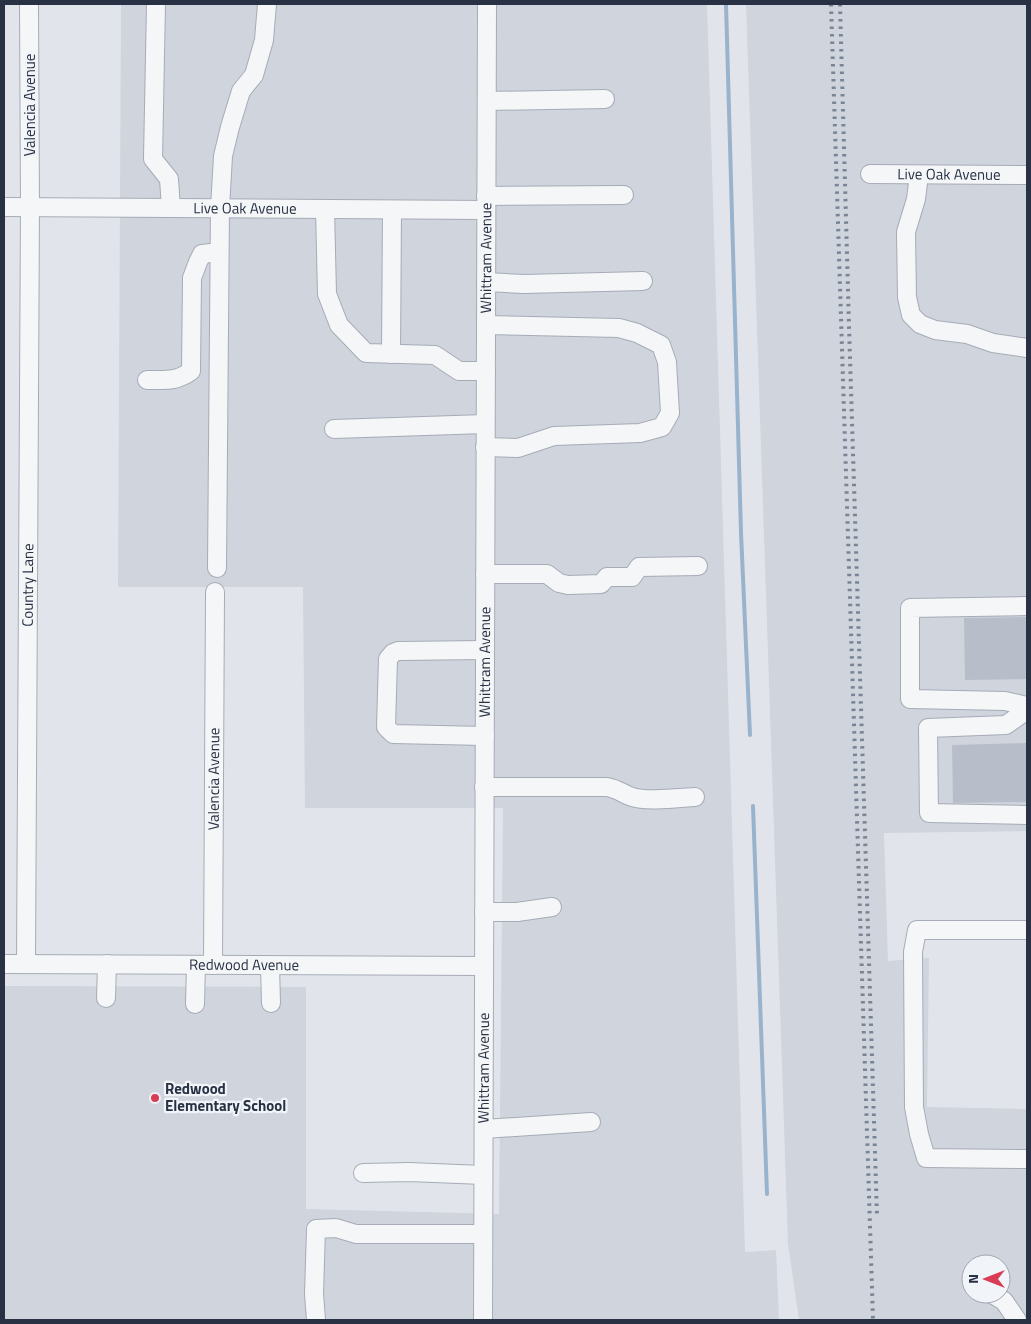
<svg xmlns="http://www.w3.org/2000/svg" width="1031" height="1324" font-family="'Titillium Web',sans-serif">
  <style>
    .built { fill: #cfd4dd; fill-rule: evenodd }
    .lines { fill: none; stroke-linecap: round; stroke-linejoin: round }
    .stream { stroke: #99b3cd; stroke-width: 4 }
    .building { fill: #b8bec9 }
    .minor-casing { stroke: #a6acb6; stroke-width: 20 }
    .minor { stroke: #f4f6f8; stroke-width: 18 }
    .rail { stroke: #798495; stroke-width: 4; stroke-dasharray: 2.5 5; stroke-linecap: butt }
    .poi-dot { fill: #d83d55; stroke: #f1f4f8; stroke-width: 2 }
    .labels { text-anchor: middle; stroke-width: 4.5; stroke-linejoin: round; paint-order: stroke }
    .street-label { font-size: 15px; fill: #283244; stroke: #f1f4f8 }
    .poi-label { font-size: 15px; font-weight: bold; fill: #283244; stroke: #f1f4f8; text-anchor: start }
  </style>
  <rect width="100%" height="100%" fill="#e1e5eb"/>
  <path class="built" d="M121,4H707L745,1252L776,1250L779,1320H4V986L306,987V1209L499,1214L503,808H305L303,587H118Z
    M746,4H1027V831L884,833L888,961L929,958L927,1107L1027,1109V1320H799L788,1244ZM971,1264H1001V1294H971Z"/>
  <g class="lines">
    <path class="stream" d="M726,4L741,533L750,735
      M753,806L767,1194"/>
  </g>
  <path class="building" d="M1027,617V679L965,680L964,618Z
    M1027,743V802L953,803L952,745Z"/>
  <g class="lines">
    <defs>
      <g id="minor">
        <path d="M156,4L153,159L169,179L171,208"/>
        <path d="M487,101L605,99"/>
        <path id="s1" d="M870,174L1027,175"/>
        <path d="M919,175L916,199L906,232L907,297L911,315L920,324L935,330L967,334L993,343L1027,348"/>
        <path d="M486,196L624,195"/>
        <path id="s2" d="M4,207L486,210"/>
        <path d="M325,209L327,294L339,325L366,353L435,355L459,371H486"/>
        <path d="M486,282L524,284L643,281"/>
        <path d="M391,354L392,210"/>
        <path d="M147,380C165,380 176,382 191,371L192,278L198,262L202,254L219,252"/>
        <path d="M334,429L485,424"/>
        <path d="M485,447L518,448L554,436L640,433L662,427L670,413L667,362L661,345L637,333L619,328L486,325"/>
        <path d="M217,568L220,208L223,156L230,127L241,91L254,75L264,40L267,4"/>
        <path d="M485,574H547L559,583L568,585L601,584L607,577H632L639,567L698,566"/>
        <path d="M1027,606L910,608V699L1005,701L1027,706"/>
        <path d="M1027,710L1006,725L928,728L929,813L1027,815"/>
        <path d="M485,736L393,734L386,727L388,659L393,653L398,651L485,650"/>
        <path d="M484,787H607C618,789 623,794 632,797C647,802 678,798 695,797"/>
        <path d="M484,912H517L552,907"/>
        <path d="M1027,930H917L913,952L914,1107L919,1134L926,1158L1027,1159"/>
        <path id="s3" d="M4,964L484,966"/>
        <path id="s4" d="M26,964L30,207L29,4"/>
        <path id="s5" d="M213,965L215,592"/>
        <path d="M270,965L271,1003"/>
        <path d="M106,998L107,964"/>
        <path d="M195,1004L196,965"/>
        <path d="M484,1129L591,1122"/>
        <path d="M363,1173L409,1172L483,1175"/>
        <path d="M992,1294L1004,1301L1017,1320"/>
        <path d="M316,1320L314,1294L316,1229L336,1228L356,1234H483"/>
        <path id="s6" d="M483,1320L487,4"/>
      </g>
    </defs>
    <use href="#minor" class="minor-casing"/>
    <use href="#minor" class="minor"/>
    <path class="rail" d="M831,4L873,1320
      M840,4L849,326L877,1216"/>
  </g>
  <circle class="poi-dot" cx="155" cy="1098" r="5"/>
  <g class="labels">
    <g class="street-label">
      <text transform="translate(30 105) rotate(-90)" y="5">Valencia Avenue</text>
      <text dy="5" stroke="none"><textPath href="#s1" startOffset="79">Live Oak Avenue</textPath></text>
      <text dy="5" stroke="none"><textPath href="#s2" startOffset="241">Live Oak Avenue</textPath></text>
      <text dy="5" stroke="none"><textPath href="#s6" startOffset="1062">Whittram Avenue</textPath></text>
      <text dy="5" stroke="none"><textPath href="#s4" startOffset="379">Country Lane</textPath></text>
      <text dy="5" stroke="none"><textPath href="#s6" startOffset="658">Whittram Avenue</textPath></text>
      <text dy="5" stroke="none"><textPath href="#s5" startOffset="186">Valencia Avenue</textPath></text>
      <text dy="5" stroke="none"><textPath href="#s3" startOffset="240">Redwood Avenue</textPath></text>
      <text dy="5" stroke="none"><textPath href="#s6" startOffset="252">Whittram Avenue</textPath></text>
    </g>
    <g class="poi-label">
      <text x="165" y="1094">Redwood<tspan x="165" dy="17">Elementary School</tspan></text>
    </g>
  </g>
  <rect width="1031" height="1324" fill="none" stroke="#283244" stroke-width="10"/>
  <g transform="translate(986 1279) rotate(270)"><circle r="24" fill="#f1f4f8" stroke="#a1a6b0"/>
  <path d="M0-4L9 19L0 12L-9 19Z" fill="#d83d55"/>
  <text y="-8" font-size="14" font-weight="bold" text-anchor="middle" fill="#283244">N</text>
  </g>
</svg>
